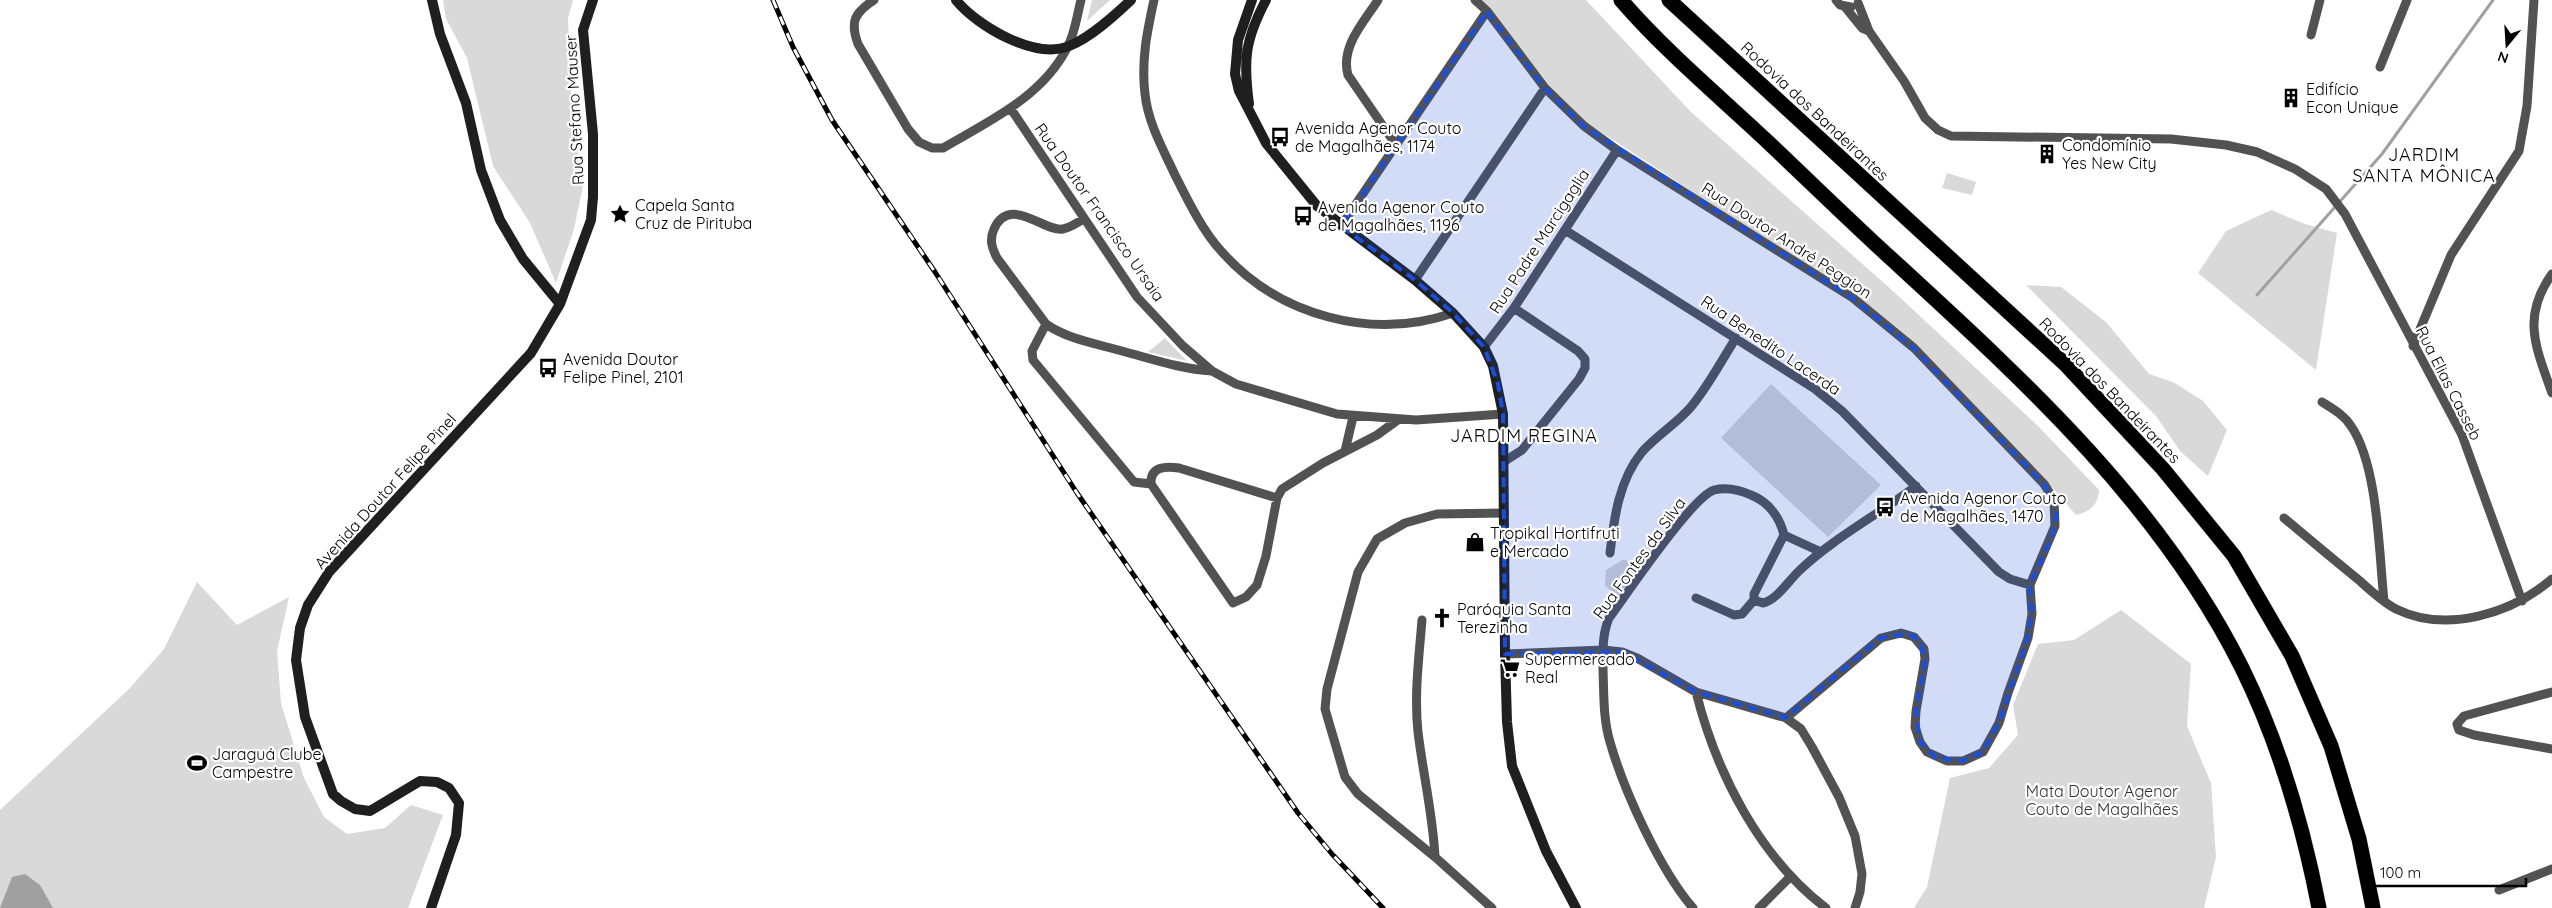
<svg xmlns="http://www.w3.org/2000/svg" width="2552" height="908" font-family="Quicksand,sans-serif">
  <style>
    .green { fill: #d9d9d9 }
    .water { fill: #a0a0a0 }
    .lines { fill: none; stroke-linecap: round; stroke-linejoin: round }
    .stream { stroke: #a0a0a0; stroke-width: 3 }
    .highway-casing { stroke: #dbdbdb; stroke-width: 16 }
    .street { stroke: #525252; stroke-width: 9 }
    .secondary { stroke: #1f1f1f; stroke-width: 10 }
    .highway { stroke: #000; stroke-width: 15 }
    .rail-casing { stroke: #000; stroke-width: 5 }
    .rail { stroke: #fff; stroke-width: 3; stroke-dasharray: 9; stroke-linecap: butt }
    .marked { fill: #1d4ed8; fill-opacity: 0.2; stroke: #1d4ed8; stroke-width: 4; stroke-dasharray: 10 6; stroke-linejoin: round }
    .labels { text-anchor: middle; stroke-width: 4.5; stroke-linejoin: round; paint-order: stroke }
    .poi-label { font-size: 16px; fill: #000; stroke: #fff; text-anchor: start }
    .street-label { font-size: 16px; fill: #000; stroke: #fff }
    .park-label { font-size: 16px; fill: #303030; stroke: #fff }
    .neighbourhood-label { font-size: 18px; letter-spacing: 1px; fill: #000; stroke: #fff }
  </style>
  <rect width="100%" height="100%" fill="#fff"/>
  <path class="green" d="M443,0H573L568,18L572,117L583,186L574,229L556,283L530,223L493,166L467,58L446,19Z
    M1092,0H1110L1087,21Z
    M1482,0H1586L1691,112L1894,292L2039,427L2099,490C2098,505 2090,512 2076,515L2043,477L1917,345L1853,294L1790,255L1587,123L1549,85Z
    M1947,173L1976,182L1972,195L1942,188Z
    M2271,210L2305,224L2337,233L2316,370L2198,273L2226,231Z
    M2026,285L2061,287L2106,322L2149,374L2173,382L2203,401L2227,430L2208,476L2180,451L2156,416Z
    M1165,338L1187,361L1148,352Z
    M1771,384L1881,485L1828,537L1721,438Z
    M1624,559L1638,569L1619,596L1605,586L1606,570Z
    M197,582L237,625L289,597L277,651L281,703L304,778L324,817L347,834L385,828L411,805L443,815L408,908H0V810L130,688L164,649Z
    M2121,610L2191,664L2187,726L2211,783L2216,857L2204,908H1914L1927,887L1950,778L1989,768L2018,735L2013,705L2038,644L2074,640Z"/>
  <path class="water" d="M25,874L40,885L53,908H0L12,877Z"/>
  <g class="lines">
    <path class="stream" d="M2257,295L2382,154L2493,0"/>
    <defs>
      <path id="highway" d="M1621,0C1665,51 1719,96 1769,143C1807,179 1845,216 1884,252C2019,376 2159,501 2242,668C2280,745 2303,825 2319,908
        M1669,0L2065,364L2163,469L2234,556L2292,656L2331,746L2359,839L2373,908"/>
    </defs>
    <use href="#highway" class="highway-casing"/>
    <path class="street" d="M874,0C854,13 850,22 858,44L908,129L919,142L932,148H943C989,121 1042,97 1067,48C1075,34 1077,15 1081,0
      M1154,0C1147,32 1141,61 1145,94C1148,123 1163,149 1175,175C1187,199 1203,232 1222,252C1279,316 1372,341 1453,313
      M1378,0C1364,22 1340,47 1348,75L1396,145
      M1475,0L1487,11L1545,88L1584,126L1617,150L1853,298L1914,348L2044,484L2054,500L2055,526L2030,585L2032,614L2028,638L2008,693L1999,723L1983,752L1963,761H1947L1927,752L1920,742L1915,727L1916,711L1925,659L1924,649L1914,637L1901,633L1881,638L1786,718
      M1836,0L1840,5L1851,7
      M1858,3L1869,31L1904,81L1925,118L1938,130L1951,136L2171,139L2226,145L2257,152L2295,169L2326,189L2345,214L2462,435L2522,601
      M1845,7L1862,28L1869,31
      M2311,35L2320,0
      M2380,67L2407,0
      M1011,109L1137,297L1183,346L1212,371L1236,384L1337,414L1416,420L1503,414
      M1084,219C1078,222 1070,228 1063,229C1045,233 1010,194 994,229C989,240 992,248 997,258L1046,324C1067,339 1097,344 1122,351C1152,359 1181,369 1212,371
      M1341,226L1487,11
      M1565,230L1815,389L1842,411L1999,572L2010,579L2030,585
      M2552,274C2521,317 2536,348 2552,393
      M1415,280L1545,88
      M1046,324L1032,351L1033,360L1134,482L1151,484
      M2413,346L2451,255L2519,151L2527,106L2534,0
      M1484,347L1514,308L1617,150
      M2322,402C2333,409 2344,415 2351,426C2378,465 2379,553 2384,601
      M1345,451L1353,417
      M1505,461L1522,450L1579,379L1585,368V359L1578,351L1514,308
      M1277,498L1179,468C1166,466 1150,466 1151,484L1233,603L1246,597L1257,585L1266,556L1277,498L1282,489L1323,463L1377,435L1399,419
      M2284,518C2309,539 2334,560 2360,581C2371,591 2383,602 2396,609C2447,634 2512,613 2552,579
      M1784,535L1821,552
      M1610,553C1614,518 1619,480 1642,452C1656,436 1676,424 1690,408C1708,387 1721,361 1736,338
      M1696,598L1734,615L1742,614L1754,600
      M1422,620C1419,657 1414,695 1418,732C1423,774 1433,815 1435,857
      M1505,654L1603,650L1622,652L1637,658L1696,692L1786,718L1801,729L1812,747L1839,797L1855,836L1862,874L1860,892L1855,908
      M1696,692C1716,772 1759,857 1826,908
      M2552,692L2464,716L2457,724L2459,730L2474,735L2552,749
      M2499,890L2552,869
      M1492,908L1435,857L1358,794L1345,777L1325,709L1327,689L1358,572L1377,539L1405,523L1437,514L1504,513
      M1693,908C1660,870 1624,791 1610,742C1603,719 1604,694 1603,670C1603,651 1602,635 1609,618C1626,595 1692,497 1714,490C1726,487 1740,490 1751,495C1769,502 1780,518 1784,535L1754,594V600L1763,603C1777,600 1789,580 1800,570C1835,537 1878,515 1916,486
      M1759,908L1791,876"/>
    <path class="secondary" d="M432,0L440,34L466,103L481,170L500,220L523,259L560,304
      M956,0C977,26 1035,60 1069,46C1090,38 1114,16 1131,0
      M1252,0L1238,40L1235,74L1239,91L1266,143L1317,206L1415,280L1453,313L1484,347L1493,366L1503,414L1505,654L1507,722L1512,766L1546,851L1576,908
      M1249,104C1243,59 1245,40 1266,0
      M431,908L456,835L459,803L449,788L437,782L420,781L370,811L355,809L341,801L333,794L305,717L296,660L300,628L308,605L329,572L531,353L560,304L591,220L593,197V134L583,30L593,0"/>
    <use href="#highway" class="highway"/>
    <defs>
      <path id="rail" d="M773,0L793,47L832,120L935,272L1077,493L1298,813L1332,854L1383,908"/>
    </defs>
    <use href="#rail" class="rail-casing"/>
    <use href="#rail" class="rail"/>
  </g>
  <path class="marked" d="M1487,11L1545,88L1584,126L1853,298L1914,348L2044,484L2054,500L2057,514L2052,538L2030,585L2032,614L2028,638L1999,723L1983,752L1963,761L1936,758L1920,742L1916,711L1925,659L1919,641L1909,634L1881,638L1786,718L1696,692L1622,652L1505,654L1503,414L1498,384L1484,347L1453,313L1415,280L1341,226Z"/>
  <defs>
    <symbol id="building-bare" viewBox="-9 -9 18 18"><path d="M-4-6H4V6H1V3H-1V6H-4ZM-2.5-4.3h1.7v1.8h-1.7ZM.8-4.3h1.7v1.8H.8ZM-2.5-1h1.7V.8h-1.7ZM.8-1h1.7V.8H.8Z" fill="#000" stroke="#fff" stroke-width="2.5" paint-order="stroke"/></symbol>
    <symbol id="bus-bare" viewBox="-9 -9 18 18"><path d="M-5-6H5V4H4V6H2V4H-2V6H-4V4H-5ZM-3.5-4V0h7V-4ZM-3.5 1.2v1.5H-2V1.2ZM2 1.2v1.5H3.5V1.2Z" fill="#000" stroke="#fff" stroke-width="2.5" paint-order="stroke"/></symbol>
    <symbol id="sight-bare" viewBox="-9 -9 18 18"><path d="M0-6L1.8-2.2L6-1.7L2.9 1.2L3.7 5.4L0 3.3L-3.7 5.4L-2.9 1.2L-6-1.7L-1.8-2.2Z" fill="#000" stroke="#fff" stroke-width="2.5" paint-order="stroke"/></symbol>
    <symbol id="shop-bare" viewBox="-9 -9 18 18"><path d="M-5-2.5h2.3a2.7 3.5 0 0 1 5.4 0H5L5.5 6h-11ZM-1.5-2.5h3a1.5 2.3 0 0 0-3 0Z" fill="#000" stroke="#fff" stroke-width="2.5" paint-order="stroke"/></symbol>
    <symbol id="church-bare" viewBox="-9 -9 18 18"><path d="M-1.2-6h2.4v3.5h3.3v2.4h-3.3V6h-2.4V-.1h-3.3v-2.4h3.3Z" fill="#000" stroke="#fff" stroke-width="2.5" paint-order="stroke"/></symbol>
    <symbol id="supermarket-bare" viewBox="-9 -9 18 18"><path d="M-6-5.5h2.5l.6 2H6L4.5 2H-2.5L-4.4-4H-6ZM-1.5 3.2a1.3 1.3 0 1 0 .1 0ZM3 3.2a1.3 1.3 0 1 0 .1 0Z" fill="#000" stroke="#fff" stroke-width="2.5" paint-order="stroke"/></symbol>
    <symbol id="stadium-bare" viewBox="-9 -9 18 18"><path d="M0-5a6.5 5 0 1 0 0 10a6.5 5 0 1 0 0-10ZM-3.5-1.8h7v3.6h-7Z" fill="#000" stroke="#fff" stroke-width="2.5" paint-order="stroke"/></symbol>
  </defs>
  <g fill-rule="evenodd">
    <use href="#building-bare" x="2277" y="84" width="28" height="28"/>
    <use href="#bus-bare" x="1266" y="123" width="28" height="28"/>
    <use href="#building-bare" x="2033" y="140" width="28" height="28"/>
    <use href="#sight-bare" x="606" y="200" width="28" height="28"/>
    <use href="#bus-bare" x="1289" y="202" width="28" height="28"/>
    <use href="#bus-bare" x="534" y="354" width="28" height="28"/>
    <use href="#bus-bare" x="1871" y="493" width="28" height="28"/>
    <use href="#shop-bare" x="1461" y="528" width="28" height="28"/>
    <use href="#church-bare" x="1428" y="604" width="28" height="28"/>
    <use href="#supermarket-bare" x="1496" y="654" width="28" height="28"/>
    <use href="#stadium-bare" x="183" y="749" width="28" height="28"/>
  </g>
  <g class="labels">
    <g class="poi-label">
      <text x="2306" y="95">Edifício<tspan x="2306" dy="18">Econ Unique</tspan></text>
      <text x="1295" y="134">Avenida Agenor Couto<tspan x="1295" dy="18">de Magalhães, 1174</tspan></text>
      <text x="2062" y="151">Condomínio<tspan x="2062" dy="18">Yes New City</tspan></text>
      <text x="635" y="211">Capela Santa<tspan x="635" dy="18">Cruz de Pirituba</tspan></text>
      <text x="1318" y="213">Avenida Agenor Couto<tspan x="1318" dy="18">de Magalhães, 1196</tspan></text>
      <text x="563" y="365">Avenida Doutor<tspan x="563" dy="18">Felipe Pinel, 2101</tspan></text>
      <text x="1900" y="504">Avenida Agenor Couto<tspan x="1900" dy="18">de Magalhães, 1470</tspan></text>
      <text x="1490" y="539">Tropikal Hortifruti<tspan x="1490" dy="18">e Mercado</tspan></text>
      <text x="1457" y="615">Paróquia Santa<tspan x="1457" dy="18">Terezinha</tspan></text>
      <text x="1525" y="665">Supermercado<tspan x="1525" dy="18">Real</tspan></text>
      <text x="212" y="760">Jaraguá Clube<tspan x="212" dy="18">Campestre</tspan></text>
    </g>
    <g class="street-label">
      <text transform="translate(574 110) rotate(-93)" y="6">Rua Stefano Mauser</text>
      <text transform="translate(1815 111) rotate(43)" y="6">Rodovia dos Bandeirantes</text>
      <text transform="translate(1100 212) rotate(55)" y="6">Rua Doutor Francisco Ursaia</text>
      <text transform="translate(1787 240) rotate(33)" y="6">Rua Doutor André Peggion</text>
      <text transform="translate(1539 241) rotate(-57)" y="6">Rua Padre Marcigaglia</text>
      <text transform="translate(1771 345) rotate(34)" y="6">Rua Benedito Lacerda</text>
      <text transform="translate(2449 383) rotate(63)" y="6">Rua Elias Casseb</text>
      <text transform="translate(2110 390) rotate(46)" y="6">Rodovia dos Bandeirantes</text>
      <text transform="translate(385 491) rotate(-48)" y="6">Avenida Doutor Felipe Pinel</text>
      <text transform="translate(1639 558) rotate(-54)" y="6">Rua Fontes da Silva</text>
    </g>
    <g class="park-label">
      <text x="2102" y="797">Mata Doutor Agenor<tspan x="2102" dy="18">Couto de Magalhães</tspan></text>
    </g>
    <g class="neighbourhood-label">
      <text x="2424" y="161">JARDIM<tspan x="2424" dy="21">SANTA MÔNICA</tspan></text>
      <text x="1524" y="442">JARDIM REGINA</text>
    </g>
  </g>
  <g transform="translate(2507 45) rotate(198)" stroke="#ffffff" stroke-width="4" paint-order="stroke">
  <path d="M0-4L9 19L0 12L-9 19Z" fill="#000000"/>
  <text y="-8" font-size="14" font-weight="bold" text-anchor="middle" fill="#000000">N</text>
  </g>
  <path d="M2372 878v8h154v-8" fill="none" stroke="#000000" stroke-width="2.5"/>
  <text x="2380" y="878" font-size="15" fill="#000000" stroke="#ffffff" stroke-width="4" paint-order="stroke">100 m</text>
</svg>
